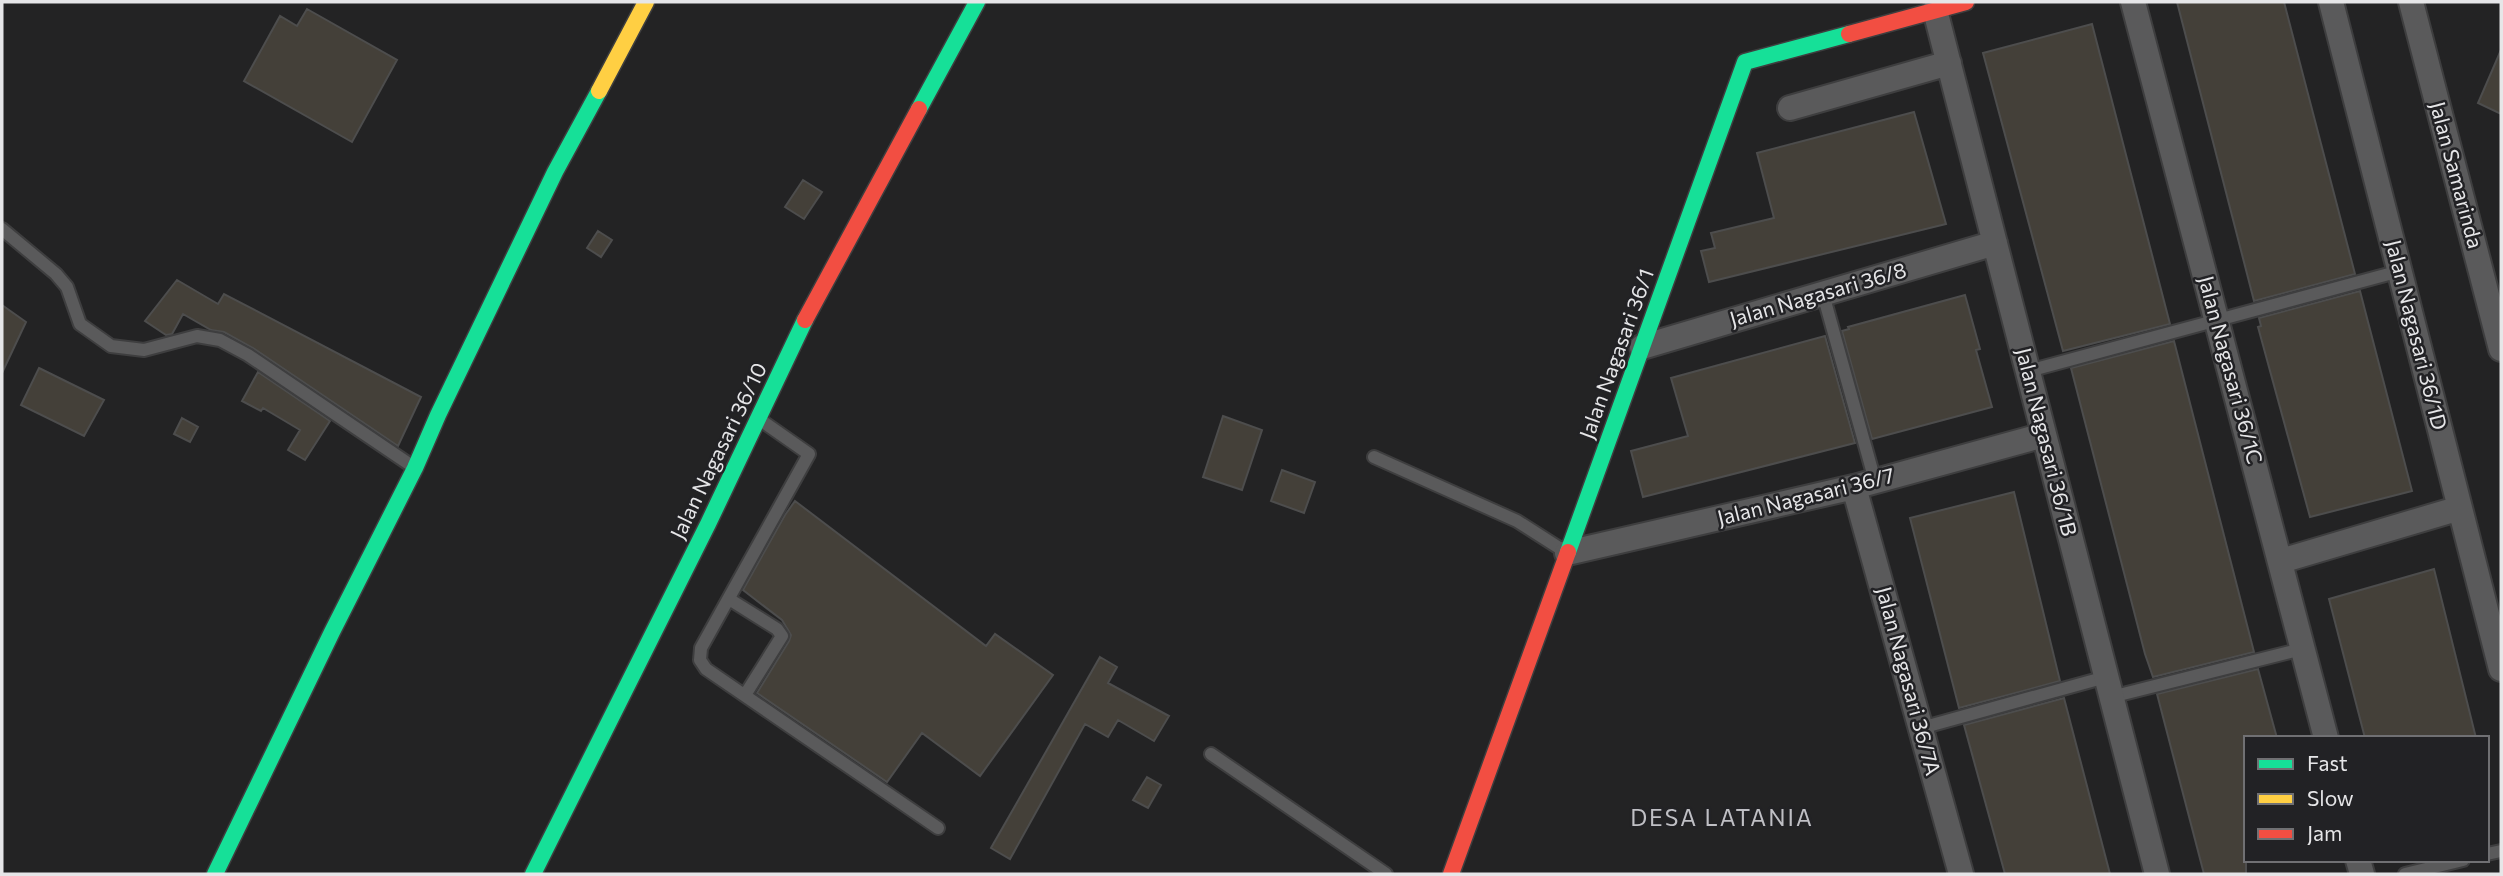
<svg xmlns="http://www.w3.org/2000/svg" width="2503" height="876" font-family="Commissioner,sans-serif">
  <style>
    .building { fill: #444039; stroke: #4d4d4d; stroke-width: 2 }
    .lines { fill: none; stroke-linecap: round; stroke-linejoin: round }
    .lane-casing { stroke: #3e3e3f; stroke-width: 16 }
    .street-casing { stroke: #3e3e3f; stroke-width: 28 }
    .fast-casing { stroke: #3e3e3f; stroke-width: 19 }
    .slow-casing { stroke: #3e3e3f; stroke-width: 19 }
    .jam-casing { stroke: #3e3e3f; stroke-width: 19 }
    .lane { stroke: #5a5a5b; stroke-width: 12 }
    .street { stroke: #5a5a5b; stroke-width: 24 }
    .fast { stroke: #16e098; stroke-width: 16 }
    .slow { stroke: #ffcf43; stroke-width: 16 }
    .jam { stroke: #f24e42; stroke-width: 16 }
    .labels { text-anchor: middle; stroke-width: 5; stroke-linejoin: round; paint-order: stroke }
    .street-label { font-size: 21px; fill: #e6e6e8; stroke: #222225 }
    .neighbourhood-label { font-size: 23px; letter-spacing: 2px; fill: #bfbfc4; stroke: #222225 }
  </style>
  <rect width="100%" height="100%" fill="#232324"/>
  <path class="building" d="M2177,2H2284L2355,274L2254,301Z
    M307,9L397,60L352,142L244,81L280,16L297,26Z
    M2092,24L2170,324L2063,351L1983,53Z
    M2501,50V114L2478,103Z
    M1914,112L1946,224L1709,282L1701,251L1715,248L1711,233L1774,218L1757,153Z
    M803,180L822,192L804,219L785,207Z
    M598,231L612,240L601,257L587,248Z
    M177,280L218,304L224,294L421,397L398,446L253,348L224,332L211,330L183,314L172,334L166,335L145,321Z
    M2360,291L2412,491L2310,517L2258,327L2261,326L2259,318Z
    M1965,295L1980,349L1976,350L1992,407L1872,439L1842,331L1849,329L1848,327Z
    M2,305L26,322L2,373Z
    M1825,336L1855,443L1643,497L1631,451L1688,436L1671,378Z
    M2174,341L2254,652L2153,677L2145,654L2071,368Z
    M39,368L104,400L84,436L21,405Z
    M258,372L330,421L305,460L288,450L300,430L263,408L261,411L242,401Z
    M1223,416L1262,430L1242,490L1203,477Z
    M182,418L198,427L190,442L174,434Z
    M1282,470L1315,482L1304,513L1271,501Z
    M2014,492L2060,681L1959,708L1910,518Z
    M795,501L986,646L995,634L1053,675L980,776L922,733L887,782L757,693L789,641L791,635L782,620L743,590L785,515Z
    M2434,569L2476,738H2365L2329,599Z
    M1100,657L1117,667L1108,683L1169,716L1154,741L1118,720L1108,737L1085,724L1010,859L991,848Z
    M2258,669L2277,738H2246V874H2204L2157,694Z
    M2064,698L2110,874H2005L1964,725Z
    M1147,777L1161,785L1148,808L1133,800Z"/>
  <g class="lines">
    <defs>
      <path id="lane" d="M2,229L56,274L67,287L80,324L111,346L144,350L197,336L220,340L248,355L412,466
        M1823,294L1875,481
        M2028,371L2400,271
        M759,419L809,454L701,648L700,660L706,669L938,828
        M1374,457L1517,521L1564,551
        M729,599L777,629L782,636L745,695
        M2111,697L2302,649
        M1921,728L2106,677
        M1211,754L1386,874
        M2487,854L2501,851
        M2405,874L2463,860"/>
      <path id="street" d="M2133,2L2326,738
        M2331,2L2501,669
        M2411,2L2501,349
        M1935,10L2157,874
        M1790,108L1949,63
        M1642,347L1995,243
        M1854,487L1961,874
        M1567,553L1854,487L2044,435
        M2281,561L2460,508
        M2358,860L2362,874"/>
      <path id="fast" d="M919,109L977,2
        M1568,552L1745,62L1849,34
        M215,874L332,632L415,468L438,415L555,172L599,91
        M533,874L708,524L805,320"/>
      <path id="slow" d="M599,91L646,2"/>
      <path id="jam" d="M1849,34L1966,2
        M805,320L919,109
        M1451,874L1568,552"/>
    </defs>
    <use href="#lane" class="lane-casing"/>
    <use href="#street" class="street-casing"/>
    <use href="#fast" class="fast-casing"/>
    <use href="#slow" class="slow-casing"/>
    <use href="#jam" class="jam-casing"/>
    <use href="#lane" class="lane"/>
    <use href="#street" class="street"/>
    <use href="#fast" class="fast"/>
    <use href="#slow" class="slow"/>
    <use href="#jam" class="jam"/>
  </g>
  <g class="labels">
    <g class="street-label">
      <text transform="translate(2456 175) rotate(75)" y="7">Jalan Samarinda</text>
      <text transform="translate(1818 295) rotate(-16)" y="7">Jalan Nagasari 36/8</text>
      <text transform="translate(2416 335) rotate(76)" y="7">Jalan Nagasari 36/1D</text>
      <text transform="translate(1617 354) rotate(-70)" y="7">Jalan Nagasari 36/1</text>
      <text transform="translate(2230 370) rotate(75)" y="7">Jalan Nagasari 36/1C</text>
      <text transform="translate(2046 442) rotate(76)" y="7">Jalan Nagasari 36/1B</text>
      <text transform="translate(719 451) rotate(-64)" y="7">Jalan Nagasari 36/10</text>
      <text transform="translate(1806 497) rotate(-14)" y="7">Jalan Nagasari 36/7</text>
      <text transform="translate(1908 681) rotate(75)" y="7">Jalan Nagasari 36/7A</text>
    </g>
    <g class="neighbourhood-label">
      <text x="1722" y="826">DESA LATANIA</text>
    </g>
  </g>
  <rect width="2503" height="876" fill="none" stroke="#e6e6e8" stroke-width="7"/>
  <rect x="2244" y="736" width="245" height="126" fill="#222225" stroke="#707073" stroke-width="2"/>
  <rect x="2258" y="759" width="35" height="10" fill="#16e098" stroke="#707073" stroke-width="2"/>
  <text x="2307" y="771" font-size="21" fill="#e6e6e8">Fast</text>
  <rect x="2258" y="794" width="35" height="10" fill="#ffcf43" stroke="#707073" stroke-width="2"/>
  <text x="2307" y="806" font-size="21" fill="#e6e6e8">Slow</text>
  <rect x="2258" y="829" width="35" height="10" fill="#f24e42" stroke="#707073" stroke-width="2"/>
  <text x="2307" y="841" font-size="21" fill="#e6e6e8">Jam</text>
</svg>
